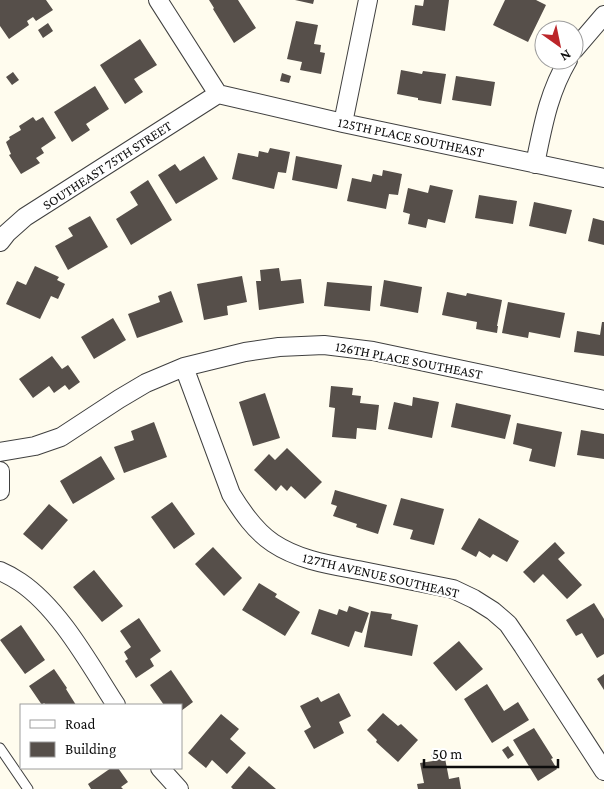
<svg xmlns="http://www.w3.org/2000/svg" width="604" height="789" font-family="'Crimson Pro',serif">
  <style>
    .building { fill: #564f4a }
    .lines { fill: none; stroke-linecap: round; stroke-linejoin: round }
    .service-casing { stroke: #404040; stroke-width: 11 }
    .minor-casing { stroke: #404040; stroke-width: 20 }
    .service { stroke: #fff; stroke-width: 9 }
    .minor { stroke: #fff; stroke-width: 18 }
    .labels { text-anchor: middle; stroke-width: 5; stroke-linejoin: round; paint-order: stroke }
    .street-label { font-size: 14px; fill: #0d0d0d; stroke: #fff }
  </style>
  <rect width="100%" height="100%" fill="#fffcee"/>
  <path class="building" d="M0,0H46L53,10L36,21L33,17L27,21L29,25L9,39L0,26Z
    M209,0H238L256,28L234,43L213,9L214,8Z
    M295,0H314L313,4Z
    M424,0H449L445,31L412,25L415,5L423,6Z
    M505,0H536L546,5L528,42L493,25Z
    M296,21L318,25L314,44L321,45L320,52L325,53L321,74L300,70L302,62L287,59Z
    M48,23L53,31L43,38L38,30Z
    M140,39L157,65L134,79L143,92L125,104L100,65Z
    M401,70L422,74L423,71L446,74L441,104L418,100V98L397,94Z
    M13,72L19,80L12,85L6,77Z
    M282,73L291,76L289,83L280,81Z
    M456,76L495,82L491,106L452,100Z
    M95,86L109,109L86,124L90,130L72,142L54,112Z
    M33,117L36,121L43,117L56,138L41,148L44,153L36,158L40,163L21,174L9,155L11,154L6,142L10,139L9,137L21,130L19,126Z
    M270,148L290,152L286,173L278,172L274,189L232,179L238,153L258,157L259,151L268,153Z
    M204,156L218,179L176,204L158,175L175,164L180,171Z
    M296,156L342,165L337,189L292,180Z
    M383,170L402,174L398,195L389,194L386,209L347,201L352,178L371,182L373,174L382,176Z
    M148,180L172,220L131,245L116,219L138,205L130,192Z
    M430,185L453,190L445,223L428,219L426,228L408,224L410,214L403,212L408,188L428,193Z
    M479,195L517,201L513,224L475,218Z
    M534,202L572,210L566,234L529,226Z
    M90,216L108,247L68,270L55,246L73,236L68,228Z
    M593,218L604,221V245L588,241Z
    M35,266L59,277L57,280L65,284L58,299L51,296L40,319L6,304L17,281L26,285Z
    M279,268L281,281L301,279L304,303L259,310L256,281H261L260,270Z
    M242,276L247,302L227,306L228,315L204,320L197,284Z
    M384,280L422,287L418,313L380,306Z
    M327,282L372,286L370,311L324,306Z
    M171,291L183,322L137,338L128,314L160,302L158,296Z
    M447,292L466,296L467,293L502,300L497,326H498L497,333L476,329L477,322L442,315Z
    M508,302L565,313L560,338L529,332L528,338L502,333Z
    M113,318L126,340L94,359L81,337Z
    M602,322H604V356L574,352L577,331L600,335Z
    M52,356L62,369L68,365L80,382L69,390L65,385L54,393L49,386L33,398L19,379Z
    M331,386L353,388L352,395L361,396L360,403L379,405L376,430L357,428L356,439L332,437L335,408L329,407Z
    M265,393L280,438L253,446L239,402Z
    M413,397L439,402L432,438L388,429L394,402L412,406Z
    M456,403L511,415L505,439L451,427Z
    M154,422L167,457L124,473L114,447L134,440L131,431Z
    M517,423L562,432L555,467L529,461L532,449L513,444Z
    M581,430L604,434V459L577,455Z
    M287,448L322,482L305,499L291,486L287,491L281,485L276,491L254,470L269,454L275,460Z
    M101,456L115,479L73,504L60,481Z
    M335,490L387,505L378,534L356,527L357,524L333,516L337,506L331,504Z
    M401,498L444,509L434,545L410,539L413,530L393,525Z
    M172,502L195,534L174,549L151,517Z
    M49,504L68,520L42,550L23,534Z
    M479,518L519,541L507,562L493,554L490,558L479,551L476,557L461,549Z
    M555,542L565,553L558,559L582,585L567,599L543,574L534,583L523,572Z
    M213,547L242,578L224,596L195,564Z
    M94,570L123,606L102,622L73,587Z
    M259,583L277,594L275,597L300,612L285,636L242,610Z
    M594,603L604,619V654L597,658L582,633L576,636L566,620Z
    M349,606L369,613L362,633L355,631L349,647L311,634L319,609L337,615L339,609L347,612Z
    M371,611L392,614L391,619L418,625L412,656L364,647Z
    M139,618L161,651L150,659L154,666L136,678L125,661L128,659L124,652L131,647L120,631Z
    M21,625L45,660L25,674L0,640Z
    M459,641L483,669L456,691L433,663Z
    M54,669L67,688L66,689L76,705H46L44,703L42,705L29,686Z
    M171,670L193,702L181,711V705H164L150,685Z
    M604,674V690L597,679Z
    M487,684L504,711L518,702L529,720L492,743L464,699Z
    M339,693L351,716L339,722L344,733L314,749L304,731L311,727L300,706L318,697L321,702Z
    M383,713L398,726L401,724L418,740L398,762L376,742L377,740L367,730Z
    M221,714L239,729L230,739L246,753L227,774L212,760L206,768L188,753Z
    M534,728L553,758L551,759L557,769L538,781L513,740Z
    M508,746L514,755L508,759L502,750Z
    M444,753L449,779L459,777L461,789H418L417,784L424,783L420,763L433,761L431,755Z
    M249,766L276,789H233L231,787Z
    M111,768H118L128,782L121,787L123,789H91L88,784Z"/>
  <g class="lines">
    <defs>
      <path id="service" d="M0,748L28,789"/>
      <path id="minor" d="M158,0L218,94
        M574,50L604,15
        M218,94L343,123L604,178
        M343,123L368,0
        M535,164C543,126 548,94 568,60
        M0,242L7,233L25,217L218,94
        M184,367L231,494C242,512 255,531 273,543C300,561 332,565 363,571C393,577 423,583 453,589L474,599L493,611L508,624L523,646L604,771
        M0,452L35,446L61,437L119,399L146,383L184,367L245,352L279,347L324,345L373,351L604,400
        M0,471V491
        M0,571C7,574 14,578 20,582C60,609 90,665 116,705
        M160,768L179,789"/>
    </defs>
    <use href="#service" class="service-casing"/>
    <use href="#minor" class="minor-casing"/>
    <use href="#service" class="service"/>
    <use href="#minor" class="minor"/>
  </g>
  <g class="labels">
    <g class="street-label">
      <text transform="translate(411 137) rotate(12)" y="5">125TH PLACE SOUTHEAST</text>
      <text transform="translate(107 165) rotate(-33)" y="5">SOUTHEAST 75TH STREET</text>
      <text transform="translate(409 360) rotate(11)" y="5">126TH PLACE SOUTHEAST</text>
      <text transform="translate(381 575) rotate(13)" y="5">127TH AVENUE SOUTHEAST</text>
    </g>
  </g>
  <rect x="20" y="704" width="162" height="65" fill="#ffffff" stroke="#9e9e9e"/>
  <rect x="30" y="720" width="25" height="8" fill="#ffffff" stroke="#9e9e9e"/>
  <text x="65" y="729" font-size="15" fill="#0d0d0d">Road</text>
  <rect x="30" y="742" width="25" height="15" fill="#564f4a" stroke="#9e9e9e"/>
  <text x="65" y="754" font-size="15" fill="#0d0d0d">Building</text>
  <g transform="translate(559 45) rotate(147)"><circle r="24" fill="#ffffff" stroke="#9e9e9e"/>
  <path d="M0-4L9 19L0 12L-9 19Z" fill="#bc262a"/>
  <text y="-8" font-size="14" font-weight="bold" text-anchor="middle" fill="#0d0d0d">N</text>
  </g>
  <path d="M424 759v8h134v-8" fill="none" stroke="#0d0d0d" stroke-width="2.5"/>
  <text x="432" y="759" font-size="15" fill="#0d0d0d" stroke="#ffffff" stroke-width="4" paint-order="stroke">50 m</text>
</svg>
